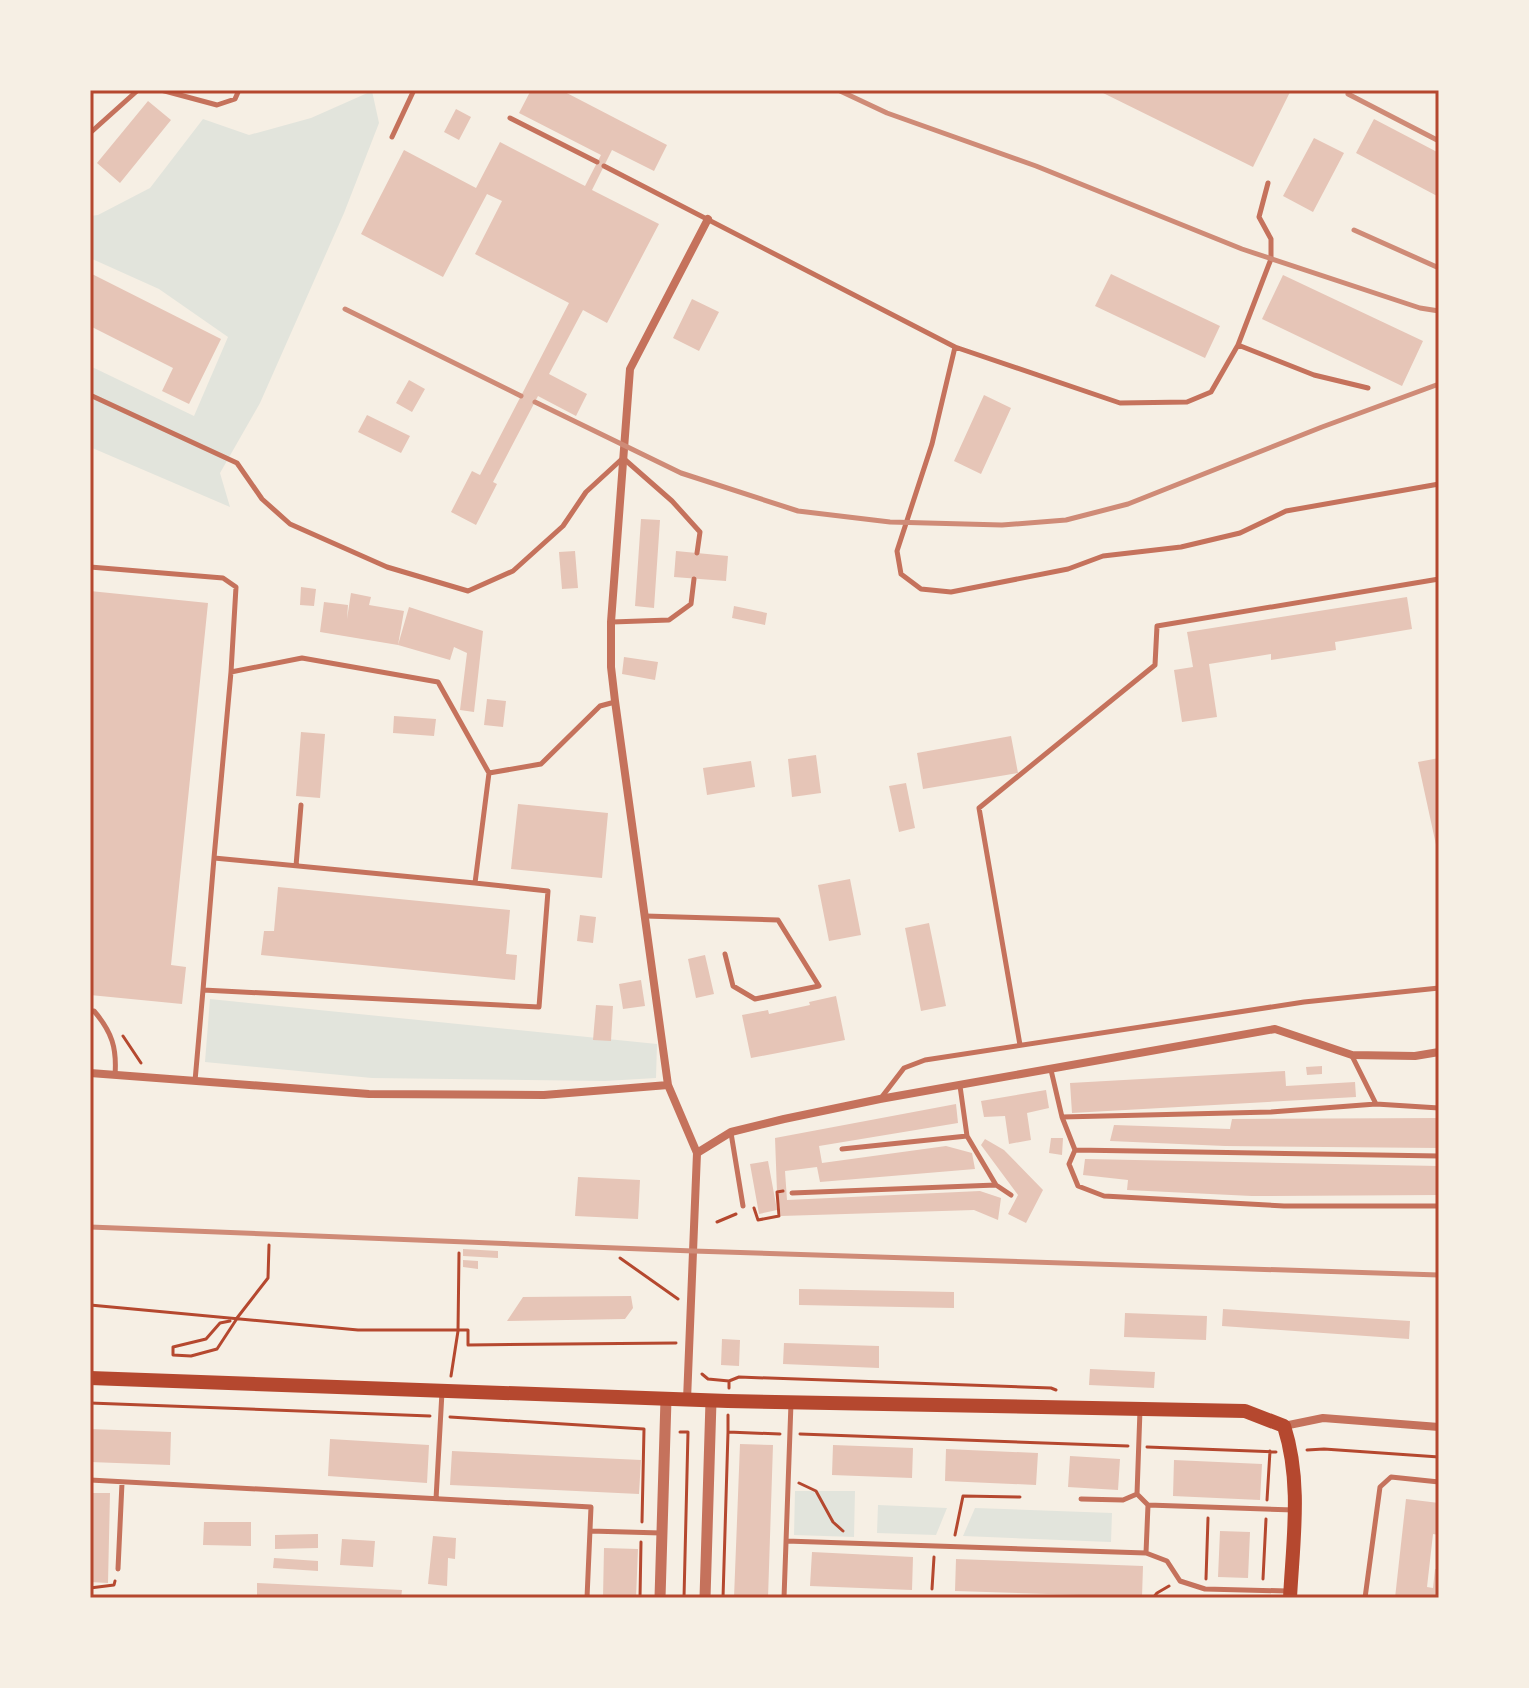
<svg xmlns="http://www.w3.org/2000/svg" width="1529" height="1688" font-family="Roboto,sans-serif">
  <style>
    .green { fill: #e2e4dc }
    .building { fill: #e6c5b7 }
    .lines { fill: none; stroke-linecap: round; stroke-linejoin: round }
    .path { stroke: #b5482f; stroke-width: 3 }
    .service { stroke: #c5725c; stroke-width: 5 }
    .minor { stroke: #c5725c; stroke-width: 8 }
    .tertiary { stroke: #c5725c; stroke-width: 11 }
    .primary { stroke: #b5482f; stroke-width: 14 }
    .rail { stroke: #cf8b77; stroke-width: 5 }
    .neatline { fill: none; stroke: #b5482f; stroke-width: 3 }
  </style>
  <rect width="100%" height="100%" fill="#f6efe4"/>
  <path class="green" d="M372,91L379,123L344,213L260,403L220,473L230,507L90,447V366L194,416L228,337L159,289L90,258V216L98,215L150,188L203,119L249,135L311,118Z
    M210,999L657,1044L656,1078L605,1081L372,1078L205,1062Z
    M795,1491H855L854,1537L794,1535Z
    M878,1505L947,1508L936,1535L877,1533Z
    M975,1508L1112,1513L1111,1542L963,1536Z"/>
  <path class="building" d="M531,90H561L667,145L654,171L612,150L592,190L659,224L607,323L583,310L549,374L587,394L576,416L538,396L493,482L497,484L476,525L451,512L472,471L480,475L569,303L475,254L502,201L487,194L443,277L361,234L404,150L476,188L500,142L585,186L601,155L519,113Z
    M1097,90H1291L1253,167Z
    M148,101L171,120L120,183L97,163Z
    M456,109L471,117L459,140L444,132Z
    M1374,119L1439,153V197L1356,153Z
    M1314,138L1344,153L1313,212L1283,196Z
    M90,273L221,339L189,404L162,391L173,368L90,326Z
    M1111,274L1220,326L1205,358L1095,306Z
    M1283,275L1423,341L1402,386L1262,319Z
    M692,299L719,312L699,351L673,338Z
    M409,380L425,389L412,412L396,403Z
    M984,395L1011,408L981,474L954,461Z
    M367,415L410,436L401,453L358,432Z
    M641,519L660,520L654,608L635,606Z
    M575,551L578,588L562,589L559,552Z
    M676,551L728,556L726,581L674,577Z
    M301,587L316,589L314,606L300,605Z
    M90,591L208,603L171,965L186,967L182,1004L90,995Z
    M351,593L371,597L369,605L404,611L398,645L409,607L483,631L474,712L460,710L467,653L454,647L450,660L398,645L320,632L324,602L348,605L347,619Z
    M1407,597L1412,629L1335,642L1336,650L1271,660V654L1209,664L1217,717L1182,722L1174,670L1193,667L1187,632Z
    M734,606L767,613L765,625L732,618Z
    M624,657L658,662L655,680L622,674Z
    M487,699L506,701L503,727L484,725Z
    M394,716L436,719L434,736L393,733Z
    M301,732L325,734L320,798L296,796Z
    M1011,736L1018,773L923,789L917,753Z
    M816,755L821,793L792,797L788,759Z
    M1439,758V854H1438L1418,762Z
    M751,761L755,787L707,795L703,768Z
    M906,783L915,828L899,832L889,786Z
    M518,804L608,813L602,878L511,869Z
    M850,879L861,935L829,941L818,885Z
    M278,887L510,910L506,954L517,955L515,980L261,955L264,931H274Z
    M580,915L596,917L593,943L577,941Z
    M929,923L946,1006L921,1011L905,928Z
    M705,955L714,994L696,998L688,959Z
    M641,980L645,1006L623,1009L619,984Z
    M836,996L845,1040L751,1058L742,1015L768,1010L769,1014L810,1005L809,1002Z
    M596,1005L613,1006L611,1041L593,1040Z
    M1322,1066V1074L1307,1075L1306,1067Z
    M1285,1071L1286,1086L1355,1082L1356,1097L1072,1113L1070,1083Z
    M1046,1090L1049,1108L1027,1113L1031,1140L1009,1144L1005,1116L984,1117L981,1101Z
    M956,1104L958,1123L819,1146L822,1163L946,1146L972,1153L975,1169L820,1182L817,1167L785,1171L787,1200L980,1191L1001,1198L998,1220L974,1210L781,1216L777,1192L775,1138Z
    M1439,1118V1148L1225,1146L1110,1141L1114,1125L1230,1129L1232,1119Z
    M1051,1138H1063L1062,1155L1049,1153Z
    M985,1139L1004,1150L1043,1190L1026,1223L1008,1214L1018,1195L981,1145Z
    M1085,1159L1439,1166V1195L1252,1196L1127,1190L1128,1180L1083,1175Z
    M768,1161L777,1210L759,1214L750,1164Z
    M578,1177L640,1180L638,1219L575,1216Z
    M463,1249L498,1251V1258L463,1256Z
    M463,1260L478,1261V1269L463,1267Z
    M799,1289L954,1292V1308L799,1305Z
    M631,1296L633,1308L625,1319L507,1321L523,1297Z
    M1223,1309L1410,1321L1409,1339L1222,1326Z
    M1125,1313L1207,1316L1206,1340L1124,1337Z
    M722,1339L740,1340L739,1366L721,1365Z
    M784,1343L879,1346V1368L783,1364Z
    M1090,1369L1155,1372L1154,1388L1089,1385Z
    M90,1429L171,1432L170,1465L90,1462Z
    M330,1439L429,1445L427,1483L328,1476Z
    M740,1444L773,1445L768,1598H734Z
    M833,1445L913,1448L912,1478L832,1475Z
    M946,1449L1038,1453L1036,1485L945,1481Z
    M452,1451L641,1460L639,1494L450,1485Z
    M1070,1456L1120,1459L1118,1490L1068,1487Z
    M1174,1460L1262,1464L1260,1500L1173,1496Z
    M90,1493H110L108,1583L90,1582Z
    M1406,1499L1439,1503V1535L1433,1534L1427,1587L1433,1588L1435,1569L1439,1570V1598H1395Z
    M204,1522H251V1546L203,1545Z
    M1220,1531L1250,1532L1248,1578L1218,1577Z
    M318,1534V1548L275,1549V1535Z
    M433,1536L456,1538L455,1559L448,1558L447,1586L428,1584Z
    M342,1539L375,1541L373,1567L340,1565Z
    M604,1548L638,1549L636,1598H603Z
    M812,1552L913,1557L912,1590L810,1586Z
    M274,1558L318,1561V1571L273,1568Z
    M956,1559L1143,1566L1142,1597L955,1591Z
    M257,1583L402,1590L401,1598H257Z"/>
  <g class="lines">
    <path class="path" d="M123,1036L141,1063
      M754,1208L758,1220L779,1216L777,1192L783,1191
      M717,1222L736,1214
      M620,1258L678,1299
      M90,1305L358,1330H468V1345L676,1343
      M237,1318L268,1278L269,1245
      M230,1321L220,1323L206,1339L173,1347V1355L191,1356L217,1349L236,1320
      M702,1374L708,1379L729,1381V1388
      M451,1376L458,1331L459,1253
      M729,1381L739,1377L1051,1388L1056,1390
      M90,1403L430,1416
      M450,1417L644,1429L642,1522
      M680,1432H688L684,1598
      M728,1432V1415
      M800,1434L1128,1446
      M1147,1447L1276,1452
      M1307,1450L1324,1449L1439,1457
      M799,1483L816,1491L833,1522L843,1531
      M1267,1500L1270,1451
      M955,1535L963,1496L1020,1497
      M1206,1579L1208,1518
      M1263,1579L1266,1519
      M90,1588L114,1585L115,1581
      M932,1589L934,1557
      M640,1598L641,1542
      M723,1598L728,1432L780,1434
      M1153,1598L1157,1593L1169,1586"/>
    <path class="service" d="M161,90L217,105L235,99L239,90
      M331,90H342
      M510,118L597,162
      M90,133L138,90
      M392,137L414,90
      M604,166L955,347L932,444L897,551L901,574L921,589L951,592L1068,569L1103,556L1181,547L1240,533L1286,511L1439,484
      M1238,345L1271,259V239L1259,217L1268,183
      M955,347L1120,403L1187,402L1211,392L1238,345L1314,375L1368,388
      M90,395L237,463L262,499L290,524L387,567L468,591L513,571L563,526L586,492L623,458L672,501L700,532L697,553
      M90,567L223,578L236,587L231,672
      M612,622L669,620L691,604L694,579
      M489,773L475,883L214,858L231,672L302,658L438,682L489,773L541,764L600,706L615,702
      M214,858L203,990L539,1007L548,891L475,883
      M296,866L301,805
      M645,916L778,920L819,986L755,999L733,986L725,954
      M90,1011H94C112,1032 117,1048 115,1075
      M1020,1045L979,808L1155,665L1157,626L1439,579
      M1352,1056L1376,1104L1271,1112L1062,1117L1075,1150L1069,1164L1078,1186L1104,1196L1284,1206H1439
      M1051,1070L1062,1117
      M195,1081L203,990
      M960,1086L967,1136
      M881,1098L904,1068L925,1060L1304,1002L1439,988
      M1376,1104L1439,1108
      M731,1133L743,1206
      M842,1149L967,1136L996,1185
      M1075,1150L1439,1156
      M792,1193L996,1185L1011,1195
      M1140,1410L1137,1494L1148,1505L1146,1553
      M90,1480L591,1507L587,1598
      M436,1499L442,1392
      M1081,1499L1123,1500L1137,1494
      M1148,1505L1294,1510
      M590,1531L661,1533
      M786,1541L1146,1553L1167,1561L1180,1581L1205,1589L1287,1591
      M118,1569L122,1483
      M784,1598L791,1403
      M914,1598H939
      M1365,1598L1380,1487L1391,1477L1439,1482"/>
    <path class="minor" d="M90,1073L369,1094L544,1095L668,1085
      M697,1153L731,1132L784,1119L880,1099L1275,1029L1352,1055L1415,1056L1439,1052
      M687,1400L697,1153L668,1085L615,701L611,667V622L630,369L708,219
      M1284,1426L1323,1418L1439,1427"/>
    <path class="tertiary" d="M660,1598L666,1399
      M705,1598L711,1401"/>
    <path class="primary" d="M90,1378L728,1401L1245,1411L1284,1426C1302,1482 1293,1540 1290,1598"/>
    <path class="rail" d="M838,90L887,113L1036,166L1242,249L1420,308L1439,311
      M1348,94L1439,141
      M1354,230L1439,268
      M345,309L521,396
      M535,402L681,473L798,511L890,522L1002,525L1066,520L1128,504L1322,427L1439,384
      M90,1227L693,1251L1439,1275"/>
  </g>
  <rect width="1529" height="1688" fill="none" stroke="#f6efe4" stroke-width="184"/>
  <rect x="92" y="92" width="1345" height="1504" class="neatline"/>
</svg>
